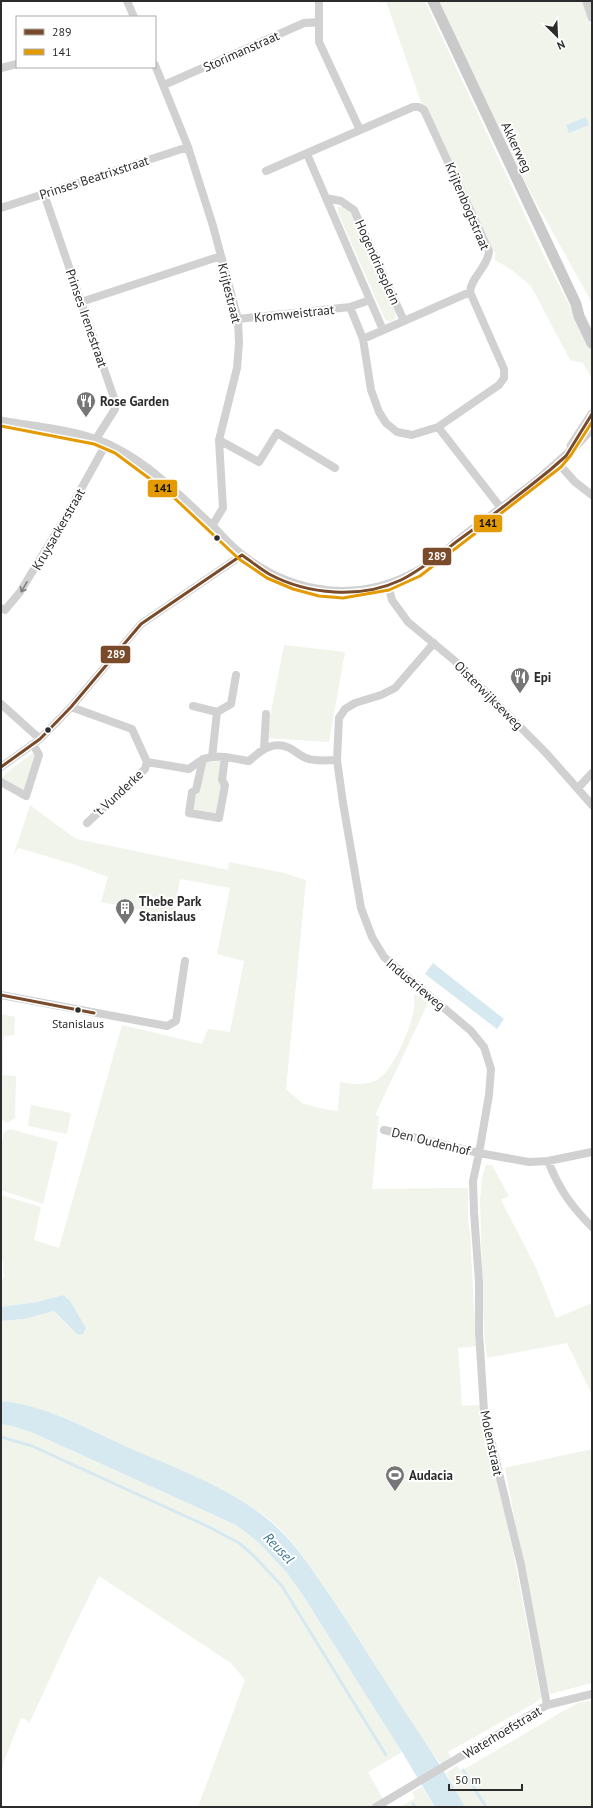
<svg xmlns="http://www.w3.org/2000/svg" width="593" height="1808" font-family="'PT Sans',sans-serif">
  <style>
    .green { fill: #f0f4ea }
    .water { fill: #d6e9f1 }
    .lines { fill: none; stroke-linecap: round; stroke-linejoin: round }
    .stream { stroke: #d6e9f1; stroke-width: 3 }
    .minor { stroke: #d1d1d1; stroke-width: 8 }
    .tertiary { stroke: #d1d1d1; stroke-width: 9 }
    .secondary { stroke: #cacaca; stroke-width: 11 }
    .bus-1-casing { stroke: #fff; stroke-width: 6 }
    .bus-2-casing { stroke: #fff; stroke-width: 6 }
    .bus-1 { stroke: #7a4b2a; stroke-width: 3 }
    .bus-2 { stroke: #e39a04; stroke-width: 3 }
    .oneway { stroke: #7e7e7e }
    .bus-dot { fill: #2c2c2c; stroke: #fff; stroke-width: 1.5 }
    .labels { text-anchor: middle; stroke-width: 4; stroke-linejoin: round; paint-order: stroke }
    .bus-label { font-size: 12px; fill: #2c2c2c; stroke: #fff }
    .street-label { font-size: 13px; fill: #2c2c2c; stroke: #fff }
    .poi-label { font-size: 13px; font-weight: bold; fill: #2c2c2c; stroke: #fff; text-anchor: start }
    .water-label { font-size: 14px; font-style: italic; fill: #3a748f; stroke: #fff }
    .line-badge { stroke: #fff; stroke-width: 1.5 }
    .badge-label { font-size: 11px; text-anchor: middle; font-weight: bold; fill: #fff }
    .pale-badge-label { font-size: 11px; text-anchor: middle; font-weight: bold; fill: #111 }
  </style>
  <rect width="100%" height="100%" fill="#fff"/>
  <path class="green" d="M378,1H425L547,262L592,349V379L583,363L570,360L531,286L512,270L495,260V253L467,198L430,116L421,102L387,4L385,2L380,3Z
    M438,1H584L592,30V303L525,182Z
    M338,207H344L352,215L395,311L396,318L390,322L386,320L383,315L338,213Z
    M284,645L345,652L329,742L266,738Z
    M33,753L36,756L26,791H21L2,778L6,773Z
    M222,761L223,785L218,814L192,811L193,797L199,793L206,762Z
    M30,805L76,839L228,870L229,862L284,873L306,880L286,1089L302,1103L318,1108L338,1111L340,1082C352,1084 365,1086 377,1080C393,1071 411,1028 414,1009C415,1004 414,999 414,994L428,1003L375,1115L379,1116L372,1189L468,1188V1219L470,1233L476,1346L458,1348L462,1406L480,1405L513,1551L541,1698L533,1704L448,1752L451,1758L441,1764C397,1708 364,1644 323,1585C307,1562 292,1538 270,1520C230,1489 179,1471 133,1450C91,1430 48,1406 1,1401V1321L24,1319L54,1311L78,1335L63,1295L37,1302L1,1307V1281L4,1277L3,1261L1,1260V1195L41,1207L34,1240L59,1248L122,1025L202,1044L208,1029L230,1032L244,961L217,954L230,888L180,879L173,916L101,902L108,877L73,864L18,848L13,857Z
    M1,1014L15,1017L14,1035L4,1036C2,1049 4,1061 3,1075L16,1076L15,1118L7,1123L1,1119Z
    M31,1105L71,1113L67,1134L28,1126Z
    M10,1129L58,1142L43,1204L1,1190V1147L4,1132Z
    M486,1165H492L509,1196L501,1200L537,1270L556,1318L592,1303V1395L567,1343L487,1358L484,1332L480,1200L482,1178Z
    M1,1424L12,1426L31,1432L236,1525L257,1541L287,1573L302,1594L402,1752L368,1772L383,1799L369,1807H198L245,1680L231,1663L99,1576L70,1635L29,1724L27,1720L21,1718L4,1761L1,1774Z
    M592,1449V1683L550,1694L542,1665L505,1468Z
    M592,1700V1807H465L446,1773L457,1766L461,1771L560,1713L578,1703Z
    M422,1787L435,1807H400L415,1798L412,1792Z"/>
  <path class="water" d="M586,117L589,125L569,133L566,125Z
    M433,963L504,1019L497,1029L425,974Z
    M63,1295L70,1301L86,1328L83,1334L78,1335L54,1311L24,1319L1,1321V1307L37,1302Z
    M1,1401C45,1405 86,1428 125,1446C172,1467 232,1488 271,1522C291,1539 306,1560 320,1581C345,1616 366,1652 389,1687C414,1727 442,1765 465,1807H435L402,1752L302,1594L287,1573L257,1541L236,1525L31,1432L12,1426L1,1424Z"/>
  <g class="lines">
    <path class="stream" d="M1,1437L32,1446L207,1526L239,1543L255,1557L282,1586L386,1755
      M463,1770L486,1807
      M413,1804L415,1807"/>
    <path class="minor" d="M127,1L134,17
      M319,1V42L360,130
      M586,1L592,18
      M155,65L188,147L213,226L238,319L239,343L237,368L219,440L223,508L212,526
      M1,68L17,64
      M164,85L304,23L319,22
      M307,154L383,330
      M266,171L413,107H419L424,110L489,251C488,267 471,277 470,292L504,369V378L499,385L438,427L412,435L397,432L386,423L379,412L371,390L363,339L350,307
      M44,194L115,401V409L96,439
      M326,198L341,201L354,210L404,321
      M1,208L188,147
      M81,302L221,256
      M238,319L350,307L370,300
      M363,339L470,292
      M438,427L501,508
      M219,440L259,462L277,433L335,468
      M558,463L575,482L592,495
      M388,585L392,600L408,622L455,661L546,753L592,805
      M1,608L5,610L20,592L65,518L106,444
      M434,643L395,688L381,695L355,703L345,709L339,718L337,760L343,803L361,908L372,937L384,957L471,1031L484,1047L491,1069L489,1095L479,1153L529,1162L548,1161L592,1152
      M1,704L40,739
      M193,706L217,712
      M71,707L132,729L147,762L145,769L87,823
      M264,749L266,714
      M212,757L217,712L231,704L236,675
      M203,759L196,790L192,792L189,813L219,818L225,785L222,780L225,757
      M147,762L189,769C193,766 198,762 202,760C215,753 235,759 249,761C262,749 275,739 293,750C297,753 301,756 306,758C315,762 327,760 337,760
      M1,767L40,739L71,707L141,624L242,555
      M1,782L26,796L39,755L33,744
      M578,788L592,773
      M1,995L167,1026L176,1021L185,961
      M384,1130L479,1153L473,1181L474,1212L479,1282V1332L484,1411L521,1565L547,1705
      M548,1161C559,1189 571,1206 592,1227
      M376,1807L547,1705L592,1694"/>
    <path class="tertiary" d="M1,421C39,428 82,430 117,449C152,467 183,499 212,526C222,536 231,547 242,555C292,595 359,604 416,572C435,562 452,545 469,532C512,500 557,469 592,428
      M571,446L592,414"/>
    <path class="secondary" d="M433,1L576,304L579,316L592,343"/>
    <defs>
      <path id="bus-1" d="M242,555C251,561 260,569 269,574C308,595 361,599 401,580C421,570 438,556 456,542C488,519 519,495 550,470L566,456L592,414
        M1,767L40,739L71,707L141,624L242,555
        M1,995L94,1013"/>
      <path id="bus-2" d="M1,426L94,444L115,453L169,493L239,559L267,578L293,589L319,596L343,598L389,590L420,576L561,467L571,455L592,422"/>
    </defs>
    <use href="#bus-1" class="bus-1-casing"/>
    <use href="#bus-2" class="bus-2-casing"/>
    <use href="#bus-1" class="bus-1"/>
    <use href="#bus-2" class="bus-2"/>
  </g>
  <defs><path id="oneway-shaft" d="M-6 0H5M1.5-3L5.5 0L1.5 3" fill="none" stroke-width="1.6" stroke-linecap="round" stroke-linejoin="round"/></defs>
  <use class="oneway" href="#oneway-shaft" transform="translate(24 587) rotate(120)"/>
  <defs>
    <symbol id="restaurant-pin" viewBox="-11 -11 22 30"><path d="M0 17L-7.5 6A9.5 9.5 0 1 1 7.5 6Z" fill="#767676" stroke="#fff"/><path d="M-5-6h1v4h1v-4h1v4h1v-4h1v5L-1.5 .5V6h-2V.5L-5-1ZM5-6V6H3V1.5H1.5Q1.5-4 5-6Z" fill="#fff"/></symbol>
    <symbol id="building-pin" viewBox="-11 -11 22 30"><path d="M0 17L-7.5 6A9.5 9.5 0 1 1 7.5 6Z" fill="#767676" stroke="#fff"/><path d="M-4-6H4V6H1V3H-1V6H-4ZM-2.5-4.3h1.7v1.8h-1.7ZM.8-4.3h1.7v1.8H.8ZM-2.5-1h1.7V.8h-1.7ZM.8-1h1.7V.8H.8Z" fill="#fff"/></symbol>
    <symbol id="stadium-pin" viewBox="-11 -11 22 30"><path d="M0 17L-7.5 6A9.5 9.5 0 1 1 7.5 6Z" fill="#767676" stroke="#fff"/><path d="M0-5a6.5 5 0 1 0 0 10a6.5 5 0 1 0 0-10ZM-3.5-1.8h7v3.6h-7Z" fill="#fff"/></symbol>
  </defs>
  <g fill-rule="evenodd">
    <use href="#restaurant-pin" x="75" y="390" width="22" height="30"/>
    <use href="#restaurant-pin" x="509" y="666" width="22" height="30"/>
    <use href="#building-pin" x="114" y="897" width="22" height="30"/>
    <use href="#stadium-pin" x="384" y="1464" width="22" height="30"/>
  </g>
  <g class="bus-dot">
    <circle cx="217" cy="538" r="3.5"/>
    <circle cx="48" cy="730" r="3.5"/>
    <circle cx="78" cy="1010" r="3.5"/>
  </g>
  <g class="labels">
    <g class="bus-label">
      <text x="78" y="1028">Stanislaus</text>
    </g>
    <g class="street-label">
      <text transform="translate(241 51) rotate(-24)" y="5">Storimanstraat</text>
      <text transform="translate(517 147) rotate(65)" y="5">Akkerweg</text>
      <text transform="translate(94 177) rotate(-18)" y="5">Prinses Beatrixstraat</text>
      <text transform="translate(468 206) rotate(67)" y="5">Krijtenbogtstraat</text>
      <text transform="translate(378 262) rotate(66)" y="5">Hogendriesplein</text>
      <text transform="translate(230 293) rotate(76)" y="5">Krijtestraat</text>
      <text transform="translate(294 313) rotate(-6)" y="5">Kromweistraat</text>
      <text transform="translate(87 318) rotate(71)" y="5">Prinses Irenestraat</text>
      <text transform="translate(58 529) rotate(-60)" y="5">Kruysackerstraat</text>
      <text transform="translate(489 695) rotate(45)" y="5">Oisterwijkseweg</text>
      <text transform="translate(118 793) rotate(-43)" y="5">'t Vunderke</text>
      <text transform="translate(416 984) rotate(40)" y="5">Industrieweg</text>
      <text transform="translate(431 1141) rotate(14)" y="5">Den Oudenhof</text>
      <text transform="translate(492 1443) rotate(78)" y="5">Molenstraat</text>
      <text transform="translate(502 1732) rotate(-31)" y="5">Waterhoefstraat</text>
    </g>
    <g class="poi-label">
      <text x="100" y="406">Rose Garden</text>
      <text x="534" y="682">Epi</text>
      <text x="139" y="906">Thebe Park<tspan x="139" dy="15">Stanislaus</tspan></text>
      <text x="409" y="1480">Audacia</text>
    </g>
    <g class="water-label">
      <text transform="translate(279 1548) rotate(46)" y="5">Reusel</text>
    </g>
  </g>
  <g class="line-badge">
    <rect x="147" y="479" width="31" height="19" rx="4" fill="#e39a04"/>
    <rect x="473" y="514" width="30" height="19" rx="4" fill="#e39a04"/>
    <rect x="422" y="547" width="30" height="19" rx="4" fill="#7a4b2a"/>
    <rect x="100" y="645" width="31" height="19" rx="4" fill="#7a4b2a"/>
  </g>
  <g class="badge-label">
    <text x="437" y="560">289</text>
    <text x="116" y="658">289</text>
  </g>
  <g class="pale-badge-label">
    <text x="163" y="492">141</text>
    <text x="488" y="527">141</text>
  </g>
  <rect width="593" height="1808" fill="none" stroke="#2c2c2c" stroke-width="4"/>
  <rect x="16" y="16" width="140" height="52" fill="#ffffff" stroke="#ababab"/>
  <rect x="24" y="29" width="20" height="6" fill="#7a4b2a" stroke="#ababab"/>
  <text x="52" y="36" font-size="12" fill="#2c2c2c">289</text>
  <rect x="24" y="49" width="20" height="6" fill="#e39a04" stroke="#ababab"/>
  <text x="52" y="56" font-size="12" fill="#2c2c2c">141</text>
  <g transform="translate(557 36) rotate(156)" stroke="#ffffff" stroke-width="3" paint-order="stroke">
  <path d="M0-3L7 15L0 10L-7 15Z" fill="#2c2c2c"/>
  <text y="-6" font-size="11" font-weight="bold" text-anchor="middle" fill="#2c2c2c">N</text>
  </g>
  <path d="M449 1784v6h73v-6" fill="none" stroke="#2c2c2c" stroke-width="2"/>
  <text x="455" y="1784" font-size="12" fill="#2c2c2c" stroke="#ffffff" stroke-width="3" paint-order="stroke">50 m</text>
</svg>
